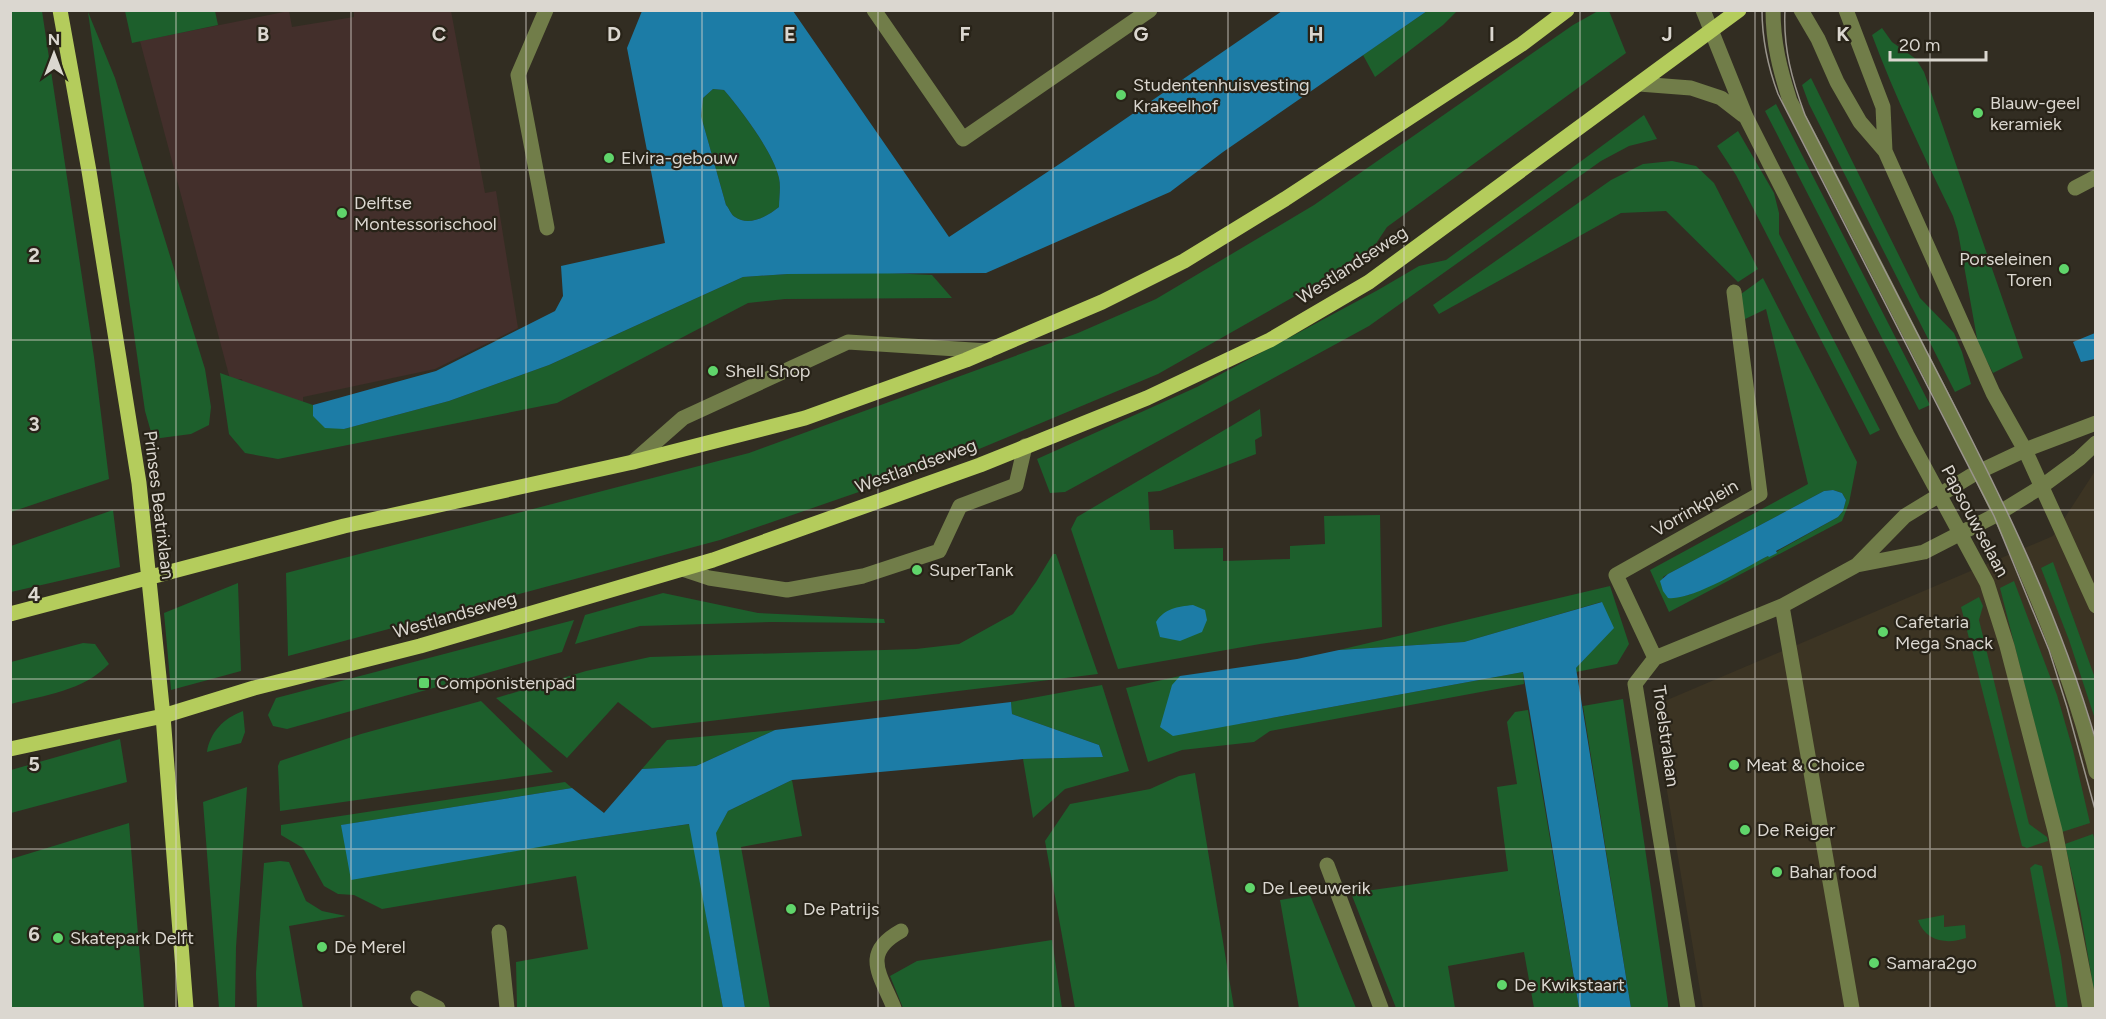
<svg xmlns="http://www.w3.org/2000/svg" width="2106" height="1019" font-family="Figtree,sans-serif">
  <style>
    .built { fill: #3c3423 }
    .education { fill: #432f2b }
    .green { fill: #1d5f2c; fill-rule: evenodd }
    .water { fill: #1c7ca6; fill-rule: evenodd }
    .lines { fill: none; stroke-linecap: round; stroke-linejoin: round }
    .minor { stroke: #717d49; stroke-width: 15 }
    .major { stroke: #b4cc5c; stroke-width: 15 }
    .tram { stroke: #9a958d; stroke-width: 1.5 }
    .grid { fill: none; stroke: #dbd7d0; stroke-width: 1.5; stroke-opacity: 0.55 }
    .poi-dot { fill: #60d56b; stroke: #282318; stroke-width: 2 }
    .labels { text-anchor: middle; stroke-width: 4.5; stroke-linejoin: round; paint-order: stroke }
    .poi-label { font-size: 18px; fill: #dbd7d0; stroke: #282318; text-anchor: start }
    .street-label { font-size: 18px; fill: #dbd7d0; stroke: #282318 }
    .grid-label { font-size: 20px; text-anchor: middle; font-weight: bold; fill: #dbd7d0; stroke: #282318; stroke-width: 4.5; stroke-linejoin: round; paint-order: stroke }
  </style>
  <rect width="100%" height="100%" fill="#322d22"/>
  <path class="built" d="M2095,471V1008H1703L1653,706L2053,536Z"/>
  <path class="education" d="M289,11L292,27L354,17V11H451L485,193L496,191L518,328L435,369L303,397V420L251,425L242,379H230L140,41Z"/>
  <path class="green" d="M10,11H42L94,357L109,479L11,512Z
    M125,11H215L218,25L132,43Z
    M1427,11H1457L1443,25L1375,77L1363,55Z
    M1598,11H1609L1626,53L1387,227L1369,254L1158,374L960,457L720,540L288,656L286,573L749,453L1078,333L1156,299L1314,205L1573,25Z
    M88,12L115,78L205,369L211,407L209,425L191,434L153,439L145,411Z
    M1882,28L1892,42L1916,59L1924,72L2023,358L1993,373L1978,344L1958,232L1953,216C1924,156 1895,97 1872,35Z
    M1811,78L1920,298L1954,333L1962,352L1971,384L1955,392L1809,104L1802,85Z
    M713,89L724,90C742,111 773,152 779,178C781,187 779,198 779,207C768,216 749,227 735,217C731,215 729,208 726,205L701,116L703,98Z
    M1776,104L1930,405L1919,410L1765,111Z
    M1644,115L1657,139L1629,146L1601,161L1369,326L1065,492L1050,493L1037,459L1197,387L1378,290L1419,266L1446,260Z
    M1738,131L1774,193L1779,213V234L1880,430L1870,435L1736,175L1717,146Z
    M1672,161L1696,166L1714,183L1758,269L1738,282L1666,211L1621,213L1439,314L1433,305L1611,180L1643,164Z
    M888,273L932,275L952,298L785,299L748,303L557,403L278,459L245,453L229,434L220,373L313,405V416L344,429L449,401L549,365L743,277L788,274Z
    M1763,278L1857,462L1849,503L1842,521L1669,612L1650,570L1808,484L1766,309L1743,320L1741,294ZM1833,490L1842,493L1846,500L1843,511L1838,517L1776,552L1699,590L1689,595L1672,598C1661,589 1663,591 1663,577L1668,574L1824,491Z
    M1260,409L1262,436L1255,440L1256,454L1160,491L1148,492L1150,530H1173L1174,549L1223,548V561L1290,559V546L1325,544L1324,516L1380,515L1382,627L1260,644L1118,669L1071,529L1077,517Z
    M113,510L120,567L11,592V546Z
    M1053,554H1056L1098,674L652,728L618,702L567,758L496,698L586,671L650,657L916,649L959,644L1013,614L1036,582Z
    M2053,562L2095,678V719L2069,640L2041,568Z
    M2014,581L2057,695L2073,750L2090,823L2062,832L2000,588Z
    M238,583L241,671L171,690L164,613Z
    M1610,586L1629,644L1617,664L1576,672V668L1613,628L1601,602L1464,642L1339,650Z
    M663,593L758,613L884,619L885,623L772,622L640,626L575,644L585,615Z
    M1979,597L1983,606L1979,620L2029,824L2047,837L2048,841L2027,848L2022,846L1961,607Z
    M574,620L562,652L287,729L273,726L268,715L276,698Z
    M83,643L95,644L109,664C83,691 45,695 11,704V662Z
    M1523,672L1524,684L1270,731L1254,742L1182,750L1148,762L1126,688L1180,676L1239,724Z
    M1102,685L1129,771L1065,789L1033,818L1023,759L1103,757L1099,745L1012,714L1011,702Z
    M1623,699L1668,1004V1008H1631L1583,706Z
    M481,701L553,772L280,811L278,766L280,761L361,734Z
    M1528,710L1579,1008H1534L1524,952L1448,966L1455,1008H1396L1351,893L1508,871L1497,787L1517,784L1507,722L1515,712Z
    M243,711L245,732L241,743L207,752C210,732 224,718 243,711Z
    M775,730L696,766L642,769L667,740Z
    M120,739L127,782L11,813V770Z
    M1195,773L1234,1008H1075L1045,841L1070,804L1150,789L1179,776Z
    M792,780L802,836L741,847L770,1008H745L715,833L728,811Z
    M565,782L572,788L342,825L579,840L690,824L723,1008H517L516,962L588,949L576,876L382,909L354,895L338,894L324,886L303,848L281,835V825Z
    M247,787L236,947L235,1008H219L203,802Z
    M129,823L144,1008H11V859Z
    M2093,834L2096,845L2095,997L2080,909L2065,844Z
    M280,861L289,862L306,901L322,911L346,916L289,926L303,1008H257L256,973L264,863Z
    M2035,864L2042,866L2061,957L2068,1008H2056L2030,868Z
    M1310,895L1356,1008H1299L1280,900Z
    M1944,915V927L1965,925L1966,938C1947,945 1925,941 1918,920Z
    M1052,940L1062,1008H903L890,976L917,961Z"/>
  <path class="water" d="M642,11H793L949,237L1064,161L1282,11H1427L1223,152L1170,192L986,273L788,274L743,277L549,365L449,401L344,429L325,428L313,416V405L436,371L555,311L563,296L561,266L665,243L627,48ZM713,89L724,90C742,111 773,152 779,178C781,187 779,198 779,207C768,216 749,227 735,217C731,215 729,208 726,205L701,116L703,98Z
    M2095,333V359L2081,362L2073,342Z
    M1833,490L1842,493L1846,500L1843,511L1838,517L1776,551L1777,553L1769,557L1768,556C1744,568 1692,601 1668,598L1663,591L1660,581L1668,574L1824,491Z
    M1602,602L1614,628L1576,668L1631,1008H1579L1523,672L1173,736L1160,727L1172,685L1180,676L1297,659L1339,650L1464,642Z
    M1193,605L1205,610L1207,620L1202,632L1180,641L1160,637L1156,622C1165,608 1177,607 1193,605Z
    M1011,702L1012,714L1099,745L1103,757L1023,759L792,780L728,811L716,833L745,1008H723L689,824L579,840L351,880L341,825L572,788L604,813L642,769L696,766L775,730Z"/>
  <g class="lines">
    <path class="minor" d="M546,10L518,75L547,228
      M874,10L963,139L1150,10
      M1703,10L1746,117L1907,435L1987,583L2007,646L2055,831L2090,1008
      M1773,10C1773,43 1780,70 1790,101C1836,188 1880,275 1925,363C1992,494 2060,628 2096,772
      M1801,10L1818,39L1837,82L1860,122L1885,151L1993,393L2025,450L2096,606
      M1846,10L1883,107L1885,151
      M1639,84L1691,88L1721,98L1743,115
      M2075,188L2096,177
      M633,462L683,418L848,342L988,351
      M1857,565L1924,552L1994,516L2041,487L2079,459L2096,443
      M682,569L709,578L787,590L863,576L939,551L960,506L1016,485L1025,446
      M1782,606L1852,1008
      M1655,658L1616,575L1760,494L1734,292
      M1327,865L1381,1008
      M499,932L507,1008
      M418,998L438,1008
      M894,1008C880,974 861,953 901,931
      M1688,1008L1635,684L1655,658L1782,606L1857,565L1905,516L1974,474L2025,450L2096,423"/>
    <path class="major" d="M60,10L89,171L139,483L163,716L186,1008
      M10,614L344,526L633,462L805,418L966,360L1102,302L1184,261L1285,199L1522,44L1567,10
      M10,749L163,716L254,688L420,646L713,560L980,465L1147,398L1270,340L1369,282L1739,10"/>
    <path class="tram" d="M1762,10C1762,40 1768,67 1778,94L1994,516L2049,650L2067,707L2096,813
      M1785,10C1783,48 1792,80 1805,115C1848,199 1891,282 1934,366C1997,487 2058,609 2096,741"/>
  </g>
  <path class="grid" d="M176,10V1008M351,10V1008M526,10V1008M702,10V1008M878,10V1008M1053,10V1008M1228,10V1008M1404,10V1008M1580,10V1008M1755,10V1008M1930,10V1008M10,170H2096M10,340H2096M10,510H2096M10,679H2096M10,849H2096"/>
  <g class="poi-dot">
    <circle cx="1121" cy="95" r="6"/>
    <circle cx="1978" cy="113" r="6"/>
    <circle cx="609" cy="158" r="6"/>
    <circle cx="342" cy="213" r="6"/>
    <circle cx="2064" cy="269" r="6"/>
    <circle cx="713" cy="371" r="6"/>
    <circle cx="917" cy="570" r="6"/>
    <circle cx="1883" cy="632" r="6"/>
    <rect x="418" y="677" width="12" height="12" rx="3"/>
    <circle cx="1734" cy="765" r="6"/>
    <circle cx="1745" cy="830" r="6"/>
    <circle cx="1777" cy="872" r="6"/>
    <circle cx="1250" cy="888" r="6"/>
    <circle cx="791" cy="909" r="6"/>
    <circle cx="58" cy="938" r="6"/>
    <circle cx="322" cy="947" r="6"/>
    <circle cx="1874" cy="963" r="6"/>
    <circle cx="1502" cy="985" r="6"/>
  </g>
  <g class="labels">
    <g class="poi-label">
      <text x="1133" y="91">Studentenhuisvesting<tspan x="1133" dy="21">Krakeelhof</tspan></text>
      <text x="1990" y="109">Blauw-geel<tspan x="1990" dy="21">keramiek</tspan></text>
      <text x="621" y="164">Elvira-gebouw</text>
      <text x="354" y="209">Delftse<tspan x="354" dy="21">Montessorischool</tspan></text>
      <text x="2052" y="265" text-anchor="end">Porseleinen<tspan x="2052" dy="21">Toren</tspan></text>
      <text x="725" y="377">Shell Shop</text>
      <text x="929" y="576">SuperTank</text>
      <text x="1895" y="628">Cafetaria<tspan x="1895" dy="21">Mega Snack</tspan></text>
      <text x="436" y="689">Componistenpad</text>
      <text x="1746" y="771">Meat &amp; Choice</text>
      <text x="1757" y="836">De Reiger</text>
      <text x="1789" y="878">Bahar food</text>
      <text x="1262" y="894">De Leeuwerik</text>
      <text x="803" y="915">De Patrijs</text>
      <text x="70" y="944">Skatepark Delft</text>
      <text x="334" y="953">De Merel</text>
      <text x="1886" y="969">Samara2go</text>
      <text x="1514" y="991">De Kwikstaart</text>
    </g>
    <g class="street-label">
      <text transform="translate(1352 265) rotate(-33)" y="6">Westlandseweg</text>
      <text transform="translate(916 466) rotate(-20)" y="6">Westlandseweg</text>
      <text transform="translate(159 505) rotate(83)" y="6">Prinses Beatrixlaan</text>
      <text transform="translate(1695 508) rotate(-30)" y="6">Vorrinkplein</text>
      <text transform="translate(1975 521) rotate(62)" y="6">Papsouwselaan</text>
      <text transform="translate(455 615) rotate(-16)" y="6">Westlandseweg</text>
      <text transform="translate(1666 736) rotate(82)" y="6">Troelstralaan</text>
    </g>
  </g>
  <g class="grid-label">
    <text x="263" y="41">B</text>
    <text x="439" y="41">C</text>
    <text x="614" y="41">D</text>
    <text x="790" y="41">E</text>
    <text x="965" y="41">F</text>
    <text x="1141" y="41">G</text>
    <text x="1316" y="41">H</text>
    <text x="1492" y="41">I</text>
    <text x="1667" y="41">J</text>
    <text x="1843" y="41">K</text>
    <text x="34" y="262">2</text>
    <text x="34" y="431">3</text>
    <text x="34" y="601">4</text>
    <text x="34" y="771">5</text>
    <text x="34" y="941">6</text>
  </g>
  <rect width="2106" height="1019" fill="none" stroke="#dbd7d0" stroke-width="24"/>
  <g transform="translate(54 54)" stroke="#282318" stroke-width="4.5" paint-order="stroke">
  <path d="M0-4.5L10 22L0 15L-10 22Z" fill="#dbd7d0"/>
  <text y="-9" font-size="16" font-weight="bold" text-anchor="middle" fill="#dbd7d0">N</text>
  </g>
  <path d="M1890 51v9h96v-9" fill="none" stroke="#dbd7d0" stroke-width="3"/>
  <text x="1899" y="51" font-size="18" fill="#dbd7d0" stroke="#282318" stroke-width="4.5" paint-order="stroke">20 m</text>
</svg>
